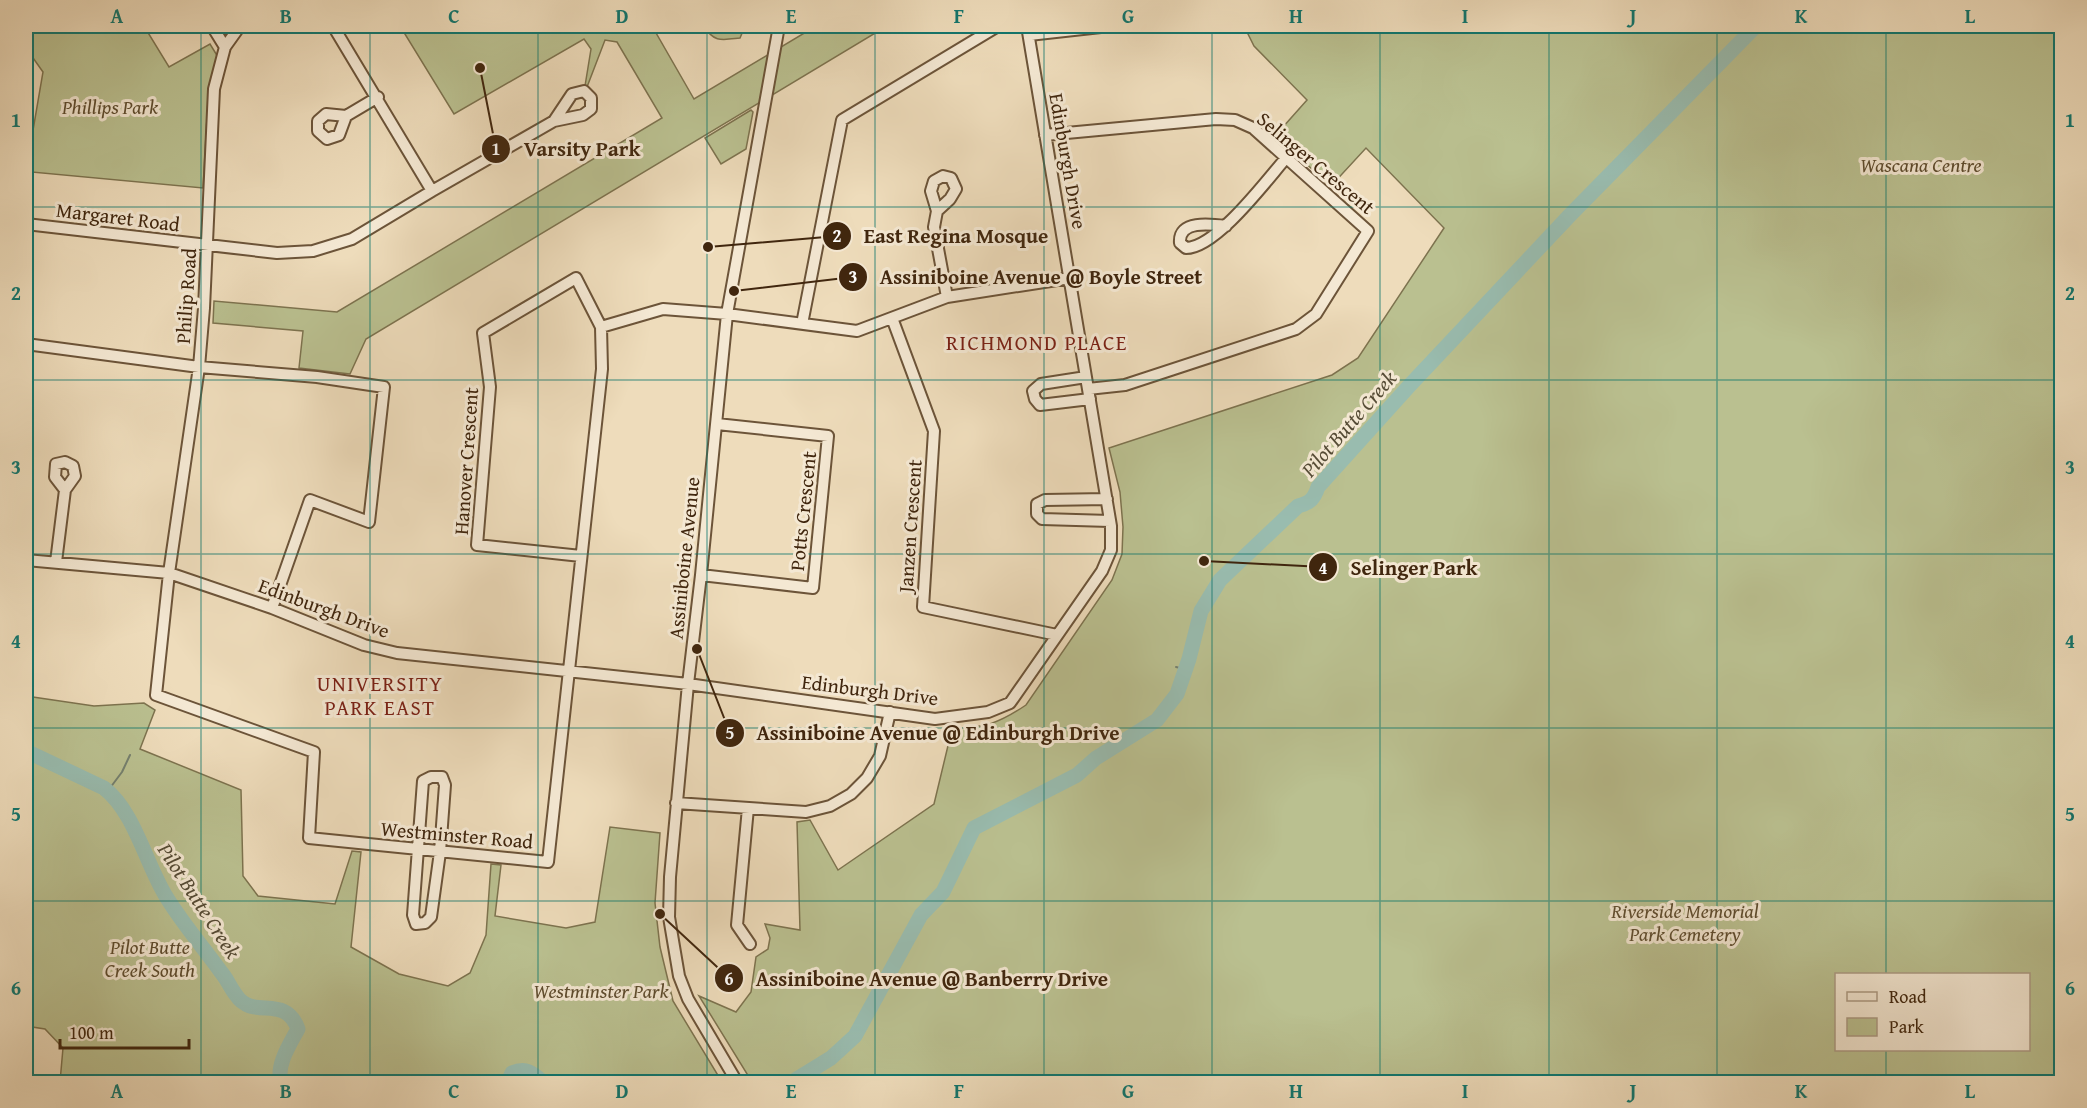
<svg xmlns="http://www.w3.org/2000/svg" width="2087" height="1108" font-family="'Gentium Book Plus',serif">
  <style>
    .green { fill: #bac090; stroke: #7d734f; stroke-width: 1.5; fill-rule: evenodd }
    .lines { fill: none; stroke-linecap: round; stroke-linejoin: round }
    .stream { stroke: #75806f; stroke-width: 2 }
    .river { stroke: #99bcaf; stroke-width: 15 }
    .minor-casing { stroke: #6c5439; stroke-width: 14 }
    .minor { stroke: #f4e8d3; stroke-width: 10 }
    .grid { fill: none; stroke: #0f766e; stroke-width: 1.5; stroke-opacity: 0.55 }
    .labels { text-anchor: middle; stroke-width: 6; stroke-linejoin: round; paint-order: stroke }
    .park-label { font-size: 20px; font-style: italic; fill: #5e4c2e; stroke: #f4e8d3 }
    .street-label { font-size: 20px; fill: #40260e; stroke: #f4e8d3 }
    .neighbourhood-label { font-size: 21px; letter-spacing: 1.5px; fill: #7a1f14; stroke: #f4e8d3 }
    .water-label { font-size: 21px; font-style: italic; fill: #564c36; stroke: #f4e8d3 }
    .leader { fill: none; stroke: #40260e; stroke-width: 2 }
    .callout-dot { fill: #40260e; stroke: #f4e8d3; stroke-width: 2 }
    .mark-label { font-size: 18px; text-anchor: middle; font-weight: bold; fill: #fff }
    .callout-label { font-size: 21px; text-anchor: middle; font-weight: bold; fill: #40260e; stroke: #f4e8d3; stroke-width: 6; stroke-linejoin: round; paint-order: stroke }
    .neatline { fill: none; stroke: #0f766e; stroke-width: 2 }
    .grid-label { font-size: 20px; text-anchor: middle; font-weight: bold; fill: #0f766e }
  </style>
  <rect width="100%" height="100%" fill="#eedcbb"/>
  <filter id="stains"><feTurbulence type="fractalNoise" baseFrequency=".00333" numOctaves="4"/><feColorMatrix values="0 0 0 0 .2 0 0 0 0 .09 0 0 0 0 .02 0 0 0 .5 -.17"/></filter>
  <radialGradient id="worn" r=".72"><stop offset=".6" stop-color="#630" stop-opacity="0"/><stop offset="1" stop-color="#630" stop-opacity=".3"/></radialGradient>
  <path class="green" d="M26,26H144L169,67L210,44L218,57L208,100L203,188L32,172L26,212V171L43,72L26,48Z
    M400,26H652L694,99L816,26H887L366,339L350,374L299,368L303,331L213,323L214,301L337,312L662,118L617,42L605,40L587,87L585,86L591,49L584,39L454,114Z
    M704,26H745L740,38C722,40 714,43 704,26Z
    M1244,26H2061V1082H752L699,996L736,1012L751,992L756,957L768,949L770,938L765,924L800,930L797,822L810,820L838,870L934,804L952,729C986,727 998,724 1026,705L1112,580L1122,554L1123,527L1120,492L1109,448L1332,375L1358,358L1444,228L1366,148L1331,186L1275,136L1307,100L1254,46ZM1836,974H2028V1050H1836Z
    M751,110L753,112L746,149L721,164L705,138Z
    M26,696L94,706L144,703L155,710L140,749L241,790L243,876L258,896L335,904L352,851L361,852L351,947L399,974L448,986L470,973L486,935L491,864L501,865L495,916L566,928L595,922L610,827L660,833L655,903L660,947L673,1001L722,1082H60L63,1048L45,1029L26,1026Z"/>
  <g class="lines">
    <path class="stream" d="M1176,667L1180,668L1186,665
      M111,794L110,788L122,772L130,755"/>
    <path class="river" d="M26,751L104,788C135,812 146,865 167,898C183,924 203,947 221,972C227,979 230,987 236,995C253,1021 285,993 298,1029C290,1044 276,1065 281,1082
      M508,1082L512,1073C526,1067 533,1073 543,1082
      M792,1082L831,1058L855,1036L921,915L943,892L974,828L1077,775L1096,758L1157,720L1177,694L1189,659L1201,611L1220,580L1298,506C1310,503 1314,499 1318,487L1410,385L1571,214L1756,26"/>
    <defs>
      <path id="minor" d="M212,26L225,47
        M240,26L225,47L214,89L204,308L199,367L169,573L156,695L314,752L309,838L548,862L602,369L601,327L576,278L483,333L490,387L477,545L581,556
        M1029,35L1110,26
        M346,116L326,114L318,121V131L327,139L339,135L346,116L378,97
        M1045,135L1216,119L1235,120L1253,128L1368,231L1316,314L1296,329L1125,385L1088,389
        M432,191L554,121L583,115L591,109V98L584,91L572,94L554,121
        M937,211L950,199L956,189L951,178L943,176L934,181L931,191L937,211L934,227L947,297
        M26,224L277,253L313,251L352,239L432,191L333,26
        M1226,226C1210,224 1178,220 1180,243L1186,248C1216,248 1266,181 1286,158
        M892,318L934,431L923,607L1057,635
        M802,324L842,120L998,26
        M601,327L663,309L727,314L857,331L947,297L1070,278
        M26,344L199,367L317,377L384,387L369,522L310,500L272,608
        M1086,377L1041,384L1033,391L1035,399L1040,405L1090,399
        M1107,499L1045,500L1037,504V514L1042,519L1110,521
        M26,560L169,573L272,608L364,645L397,653L688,684L935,719L988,712L1010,703L1102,571L1111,550V526L1027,26
        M56,562L65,490L75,476L73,466L65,462L56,464L55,477L65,490
        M701,575L813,588L828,436L717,424
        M431,777H442L445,785L440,852L431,917L425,923L416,924L413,915L423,781Z
        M676,803L806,812L830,806L851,794L867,778L880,756L890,712
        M748,808L737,925L750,944
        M737,1082L688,999L679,976L669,917L670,877L688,684L701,575L727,314L779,26"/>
    </defs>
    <use href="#minor" class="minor-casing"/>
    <use href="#minor" class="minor"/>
  </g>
  <path class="grid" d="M201,26V1082M370,26V1082M538,26V1082M707,26V1082M875,26V1082M1044,26V1082M1212,26V1082M1380,26V1082M1549,26V1082M1717,26V1082M1886,26V974M26,207H2062M26,380H2062M26,554H2062M26,728H2062M26,901H2062M1886,1050V1082"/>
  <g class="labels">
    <g class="park-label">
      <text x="110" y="114">Phillips Park</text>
      <text x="1921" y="172">Wascana Centre</text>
      <text x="1685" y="918">Riverside Memorial<tspan x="1685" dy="23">Park Cemetery</tspan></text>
      <text x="150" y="954">Pilot Butte<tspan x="150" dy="23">Creek South</tspan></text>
      <text x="601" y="998">Westminster Park</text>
    </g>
    <g class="street-label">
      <text transform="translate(1068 161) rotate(80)" y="7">Edinburgh Drive</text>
      <text transform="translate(1316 163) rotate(40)" y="7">Selinger Crescent</text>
      <text transform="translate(118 217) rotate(7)" y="7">Margaret Road</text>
      <text transform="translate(186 296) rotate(-86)" y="7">Philip Road</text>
      <text transform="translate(466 461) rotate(-86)" y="7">Hanover Crescent</text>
      <text transform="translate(803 511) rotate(-84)" y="7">Potts Crescent</text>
      <text transform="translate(910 526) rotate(-86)" y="7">Janzen Crescent</text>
      <text transform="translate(684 558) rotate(-84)" y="7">Assiniboine Avenue</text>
      <text transform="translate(324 608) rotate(20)" y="7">Edinburgh Drive</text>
      <text transform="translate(870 690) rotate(7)" y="7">Edinburgh Drive</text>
      <text transform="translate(457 835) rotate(5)" y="7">Westminster Road</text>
    </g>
    <g class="neighbourhood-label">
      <text x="1037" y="350">RICHMOND PLACE</text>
      <text x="380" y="691">UNIVERSITY<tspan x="380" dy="24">PARK EAST</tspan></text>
    </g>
    <g class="water-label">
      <text transform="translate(1349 424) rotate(-49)" y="7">Pilot Butte Creek</text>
      <text transform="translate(199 901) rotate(57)" y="7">Pilot Butte Creek</text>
    </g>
  </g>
  <path class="leader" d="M480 68L496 149M708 247L837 236M734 291L853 277M1204 561L1323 567M697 649L730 733M660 914L729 978"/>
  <g class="callout-dot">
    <circle cx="480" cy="68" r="6"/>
    <circle cx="708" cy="247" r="6"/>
    <circle cx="734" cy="291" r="6"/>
    <circle cx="1204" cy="561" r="6"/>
    <circle cx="697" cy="649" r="6"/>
    <circle cx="660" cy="914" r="6"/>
    <circle cx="496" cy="149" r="15"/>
    <circle cx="837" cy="236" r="15"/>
    <circle cx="853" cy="277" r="15"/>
    <circle cx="1323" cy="567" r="15"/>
    <circle cx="730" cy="733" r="15"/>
    <circle cx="729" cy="978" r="15"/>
  </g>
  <g class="mark-label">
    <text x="496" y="155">1</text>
    <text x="837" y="242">2</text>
    <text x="853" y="283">3</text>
    <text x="1323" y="574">4</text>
    <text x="730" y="739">5</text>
    <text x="729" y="985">6</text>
  </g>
  <g class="callout-label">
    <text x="582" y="156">Varsity Park</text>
    <text x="956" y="243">East Regina Mosque</text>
    <text x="1041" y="284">Assiniboine Avenue @ Boyle Street</text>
    <text x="1414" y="575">Selinger Park</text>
    <text x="938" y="740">Assiniboine Avenue @ Edinburgh Drive</text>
    <text x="932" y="986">Assiniboine Avenue @ Banberry Drive</text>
  </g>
  <rect width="2087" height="1108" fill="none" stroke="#eedcbb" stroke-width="66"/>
  <rect x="1835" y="973" width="195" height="78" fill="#f4e8d3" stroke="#ac9a84" stroke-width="1.5"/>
  <rect x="1847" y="992" width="30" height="9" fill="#f4e8d3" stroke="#ac9a84" stroke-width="1.5"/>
  <text x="1889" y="1003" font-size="18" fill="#40260e">Road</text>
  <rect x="1847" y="1018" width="30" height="18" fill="#bac090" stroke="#ac9a84" stroke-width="1.5"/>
  <text x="1889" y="1033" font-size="18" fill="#40260e">Park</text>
  <path d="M60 1039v9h129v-9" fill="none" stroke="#40260e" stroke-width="3"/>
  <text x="69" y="1039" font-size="18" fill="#40260e" stroke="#f4e8d3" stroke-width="4.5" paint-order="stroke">100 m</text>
  <rect x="33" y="33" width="2021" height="1042" class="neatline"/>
  <g class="grid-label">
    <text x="117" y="23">A</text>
    <text x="286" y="23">B</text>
    <text x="454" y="23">C</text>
    <text x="622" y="23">D</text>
    <text x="791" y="23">E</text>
    <text x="959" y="23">F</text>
    <text x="1128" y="23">G</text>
    <text x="1296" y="23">H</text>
    <text x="1465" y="23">I</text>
    <text x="1633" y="23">J</text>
    <text x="1801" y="23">K</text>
    <text x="1970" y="23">L</text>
    <text x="16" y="127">1</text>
    <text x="2070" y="127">1</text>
    <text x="16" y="300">2</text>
    <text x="2070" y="300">2</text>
    <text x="16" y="474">3</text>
    <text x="2070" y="474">3</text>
    <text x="16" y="648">4</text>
    <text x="2070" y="648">4</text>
    <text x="16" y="821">5</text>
    <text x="2070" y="821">5</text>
    <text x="16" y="995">6</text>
    <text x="2070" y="995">6</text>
    <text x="117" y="1098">A</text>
    <text x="286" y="1098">B</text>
    <text x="454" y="1098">C</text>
    <text x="622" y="1098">D</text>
    <text x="791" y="1098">E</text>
    <text x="959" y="1098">F</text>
    <text x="1128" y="1098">G</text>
    <text x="1296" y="1098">H</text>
    <text x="1465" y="1098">I</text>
    <text x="1633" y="1098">J</text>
    <text x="1801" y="1098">K</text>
    <text x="1970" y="1098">L</text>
  </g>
  <rect width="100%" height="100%" filter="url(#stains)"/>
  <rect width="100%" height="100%" fill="url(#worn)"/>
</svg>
